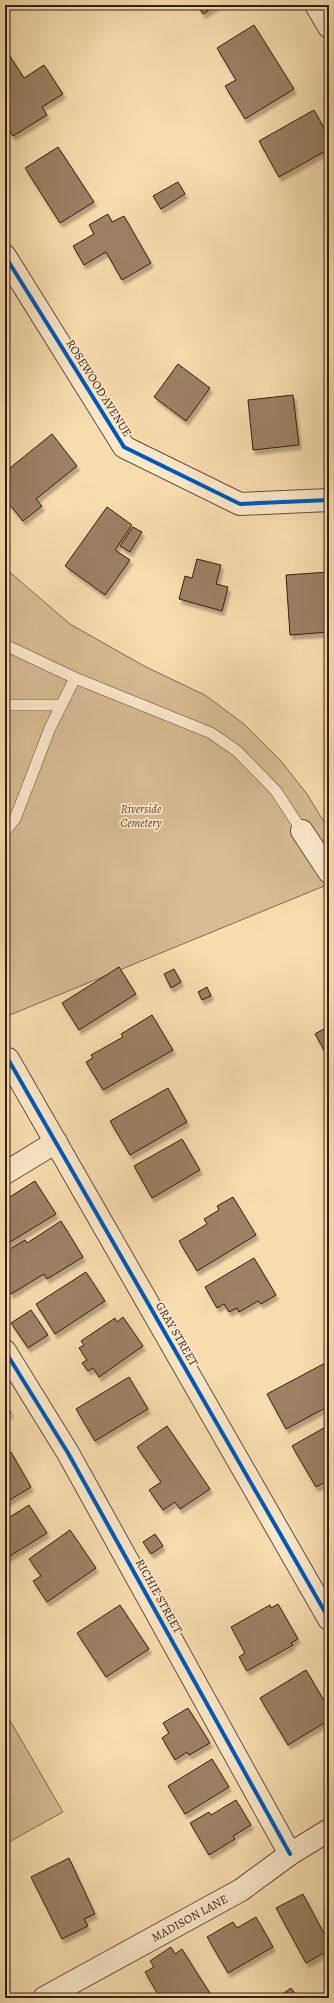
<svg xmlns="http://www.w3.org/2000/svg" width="334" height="2003" font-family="Alegreya,serif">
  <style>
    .green { fill: #d8bc94; stroke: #886c54 }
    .building { fill: #9c8164; stroke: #371d13; filter: url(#shadow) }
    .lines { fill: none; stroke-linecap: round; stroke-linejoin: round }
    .lane-casing { stroke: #684d3a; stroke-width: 12 }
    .street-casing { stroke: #684d3a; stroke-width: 24 }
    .lane { stroke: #fbe9cb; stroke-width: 11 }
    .street { stroke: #fbe9cb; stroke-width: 22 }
    .cycleway-casing { stroke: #fbe9cb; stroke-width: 6 }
    .cycleway { stroke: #0057b8; stroke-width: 4 }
    .labels { text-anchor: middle; stroke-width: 3.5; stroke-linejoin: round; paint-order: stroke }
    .street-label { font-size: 12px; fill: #371d13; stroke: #fbe9cb }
    .park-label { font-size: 12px; font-style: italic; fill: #674d3a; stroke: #fbe9cb }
  </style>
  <defs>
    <filter id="shadow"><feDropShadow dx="2.5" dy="4.5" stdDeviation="1" flood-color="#0004"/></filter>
  </defs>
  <rect width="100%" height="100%" fill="#f9ddaf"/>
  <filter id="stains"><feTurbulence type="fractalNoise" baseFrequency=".005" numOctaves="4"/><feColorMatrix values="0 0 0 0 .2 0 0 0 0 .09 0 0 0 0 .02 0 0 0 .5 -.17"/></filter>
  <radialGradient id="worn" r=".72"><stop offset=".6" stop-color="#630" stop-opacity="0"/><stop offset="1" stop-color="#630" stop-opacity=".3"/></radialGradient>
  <path class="green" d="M5,568L70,624L146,667L205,695L244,724L281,761L307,794L329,830V884L5,1017Z
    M5,1712L63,1812L5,1844Z"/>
  <path class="building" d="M197,5H217L203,14Z
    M254,25L294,89L245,119L225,86L236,80L217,48Z
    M10,56L24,78L44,65L63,94L42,107L47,115L13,136L5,124V59Z
    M314,110L329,137V149L279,177L259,141Z
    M58,147L94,202L60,223L25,168Z
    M178,182L185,194L161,209L153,196Z
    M108,214L112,222L124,216L151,263L122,280L106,252L84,265L73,246L94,234L89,225Z
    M178,364L210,388L186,421L154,397Z
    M293,395L299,445L253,450L248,400Z
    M52,434L77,466L36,499L42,506L23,521L5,499V472Z
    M107,507L132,525L115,550L130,560L105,595L65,566Z
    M133,527L142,532L130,552L120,546Z
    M197,559L221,565L216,584L228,587L222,611L179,599L185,576L192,578Z
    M329,572V632L290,635L286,575Z
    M119,967L136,994L79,1030L62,1003Z
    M174,969L181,982L171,988L164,974Z
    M207,987L211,996L202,1000L198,992Z
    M152,1015L173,1050L103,1090L86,1062L93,1058L91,1055L123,1037L121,1034Z
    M329,1026V1059L315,1034Z
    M168,1088L187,1122L130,1155L110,1121Z
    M182,1139L200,1170L152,1198L134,1166Z
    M35,1181L56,1214L5,1245V1200Z
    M233,1197L256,1235L197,1271L179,1241L207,1224L204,1219L219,1210L217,1206Z
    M61,1221L83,1257L47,1279L44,1274L11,1294L5,1284V1252L25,1240L27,1243Z
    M254,1258L276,1295L261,1304L258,1301L239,1312L237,1308L229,1312L224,1304L217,1308L205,1287Z
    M86,1272L105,1301L55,1334L36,1304Z
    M31,1310L48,1335L28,1348L11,1323Z
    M123,1317L143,1346L99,1377L93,1368L88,1371L82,1363L87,1360L79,1348L84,1345L81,1341L115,1318L117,1322Z
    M329,1361V1406L286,1429L267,1394Z
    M129,1377L148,1409L95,1441L76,1409Z
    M5,1404L11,1413L5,1416Z
    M329,1425V1480L316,1487L292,1446Z
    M167,1426L210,1489L180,1509L175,1502L163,1510L149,1490L161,1482L137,1447Z
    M11,1452L31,1487L5,1503V1455Z
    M29,1505L47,1533L5,1559V1520Z
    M70,1530L96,1568L47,1602L33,1581L41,1576L29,1559Z
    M155,1534L163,1546L151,1554L143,1542Z
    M278,1604L298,1639L291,1643L293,1645L247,1671L239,1657L245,1653L231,1627L270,1605L271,1608Z
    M120,1605L149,1649L106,1677L77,1633Z
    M306,1670L329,1709V1720L288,1745L260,1698Z
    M188,1708L210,1743L189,1755L187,1752L175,1760L162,1738L169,1733L163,1723Z
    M212,1759L229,1787L185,1814L168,1786Z
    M236,1800L251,1825L233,1836L235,1839L209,1855L190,1823L209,1812L211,1815Z
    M69,1858L95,1914L84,1919L88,1926L62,1939L31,1877Z
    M303,1894L329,1943V1950L306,1963L276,1908Z
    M256,1917L273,1947L228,1973L207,1937L233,1922L237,1928Z
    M171,1947L175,1954L182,1949L211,1995L207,1998H160L145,1972L154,1967L150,1961Z
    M291,1988L298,1998H278V1997Z"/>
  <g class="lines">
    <defs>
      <path id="lane" d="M5,645L75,678L211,733L237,751L276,791L302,831
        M5,705H62
        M5,831L15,819L50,728L75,678"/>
      <g id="street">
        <path d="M316,5L329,27"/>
        <path d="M5,256L124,447L240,504L329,500"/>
        <path d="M302,831L329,872"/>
        <path d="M8,1059L329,1619"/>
        <path d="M5,1173L56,1142"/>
        <path d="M5,1351L68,1453L290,1854"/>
        <path id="s1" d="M44,1998L241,1890L290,1854L329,1830"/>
      </g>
    </defs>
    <use href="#lane" class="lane-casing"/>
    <use href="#street" class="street-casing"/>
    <use href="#lane" class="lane"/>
    <use href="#street" class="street"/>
    <defs>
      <path id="cycleway" d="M5,256L124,447L240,504L329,500
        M8,1059L329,1619
        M5,1351L68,1453L290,1854"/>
    </defs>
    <use href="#cycleway" class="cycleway-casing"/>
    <use href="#cycleway" class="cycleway"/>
  </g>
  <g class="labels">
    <g class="street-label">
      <text transform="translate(99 388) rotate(58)" y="4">ROSEWOOD AVENUE</text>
      <text transform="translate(177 1334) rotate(60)" y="4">GRAY STREET</text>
      <text transform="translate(159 1596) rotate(61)" y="4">RICHIE STREET</text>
      <text dy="4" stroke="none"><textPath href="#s1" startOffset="166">MADISON LANE</textPath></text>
    </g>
    <g class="park-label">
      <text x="141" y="813">Riverside<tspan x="141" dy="14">Cemetery</tspan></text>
    </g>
  </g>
  <rect width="334" height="2003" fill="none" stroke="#f9ddaf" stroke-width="20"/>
  <rect x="6" y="6" width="322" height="1991" fill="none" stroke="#371d13" stroke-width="2"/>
  <rect x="10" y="10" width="314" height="1983" fill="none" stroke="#371d13"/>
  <rect width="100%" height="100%" filter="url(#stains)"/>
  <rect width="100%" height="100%" fill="url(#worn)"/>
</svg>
